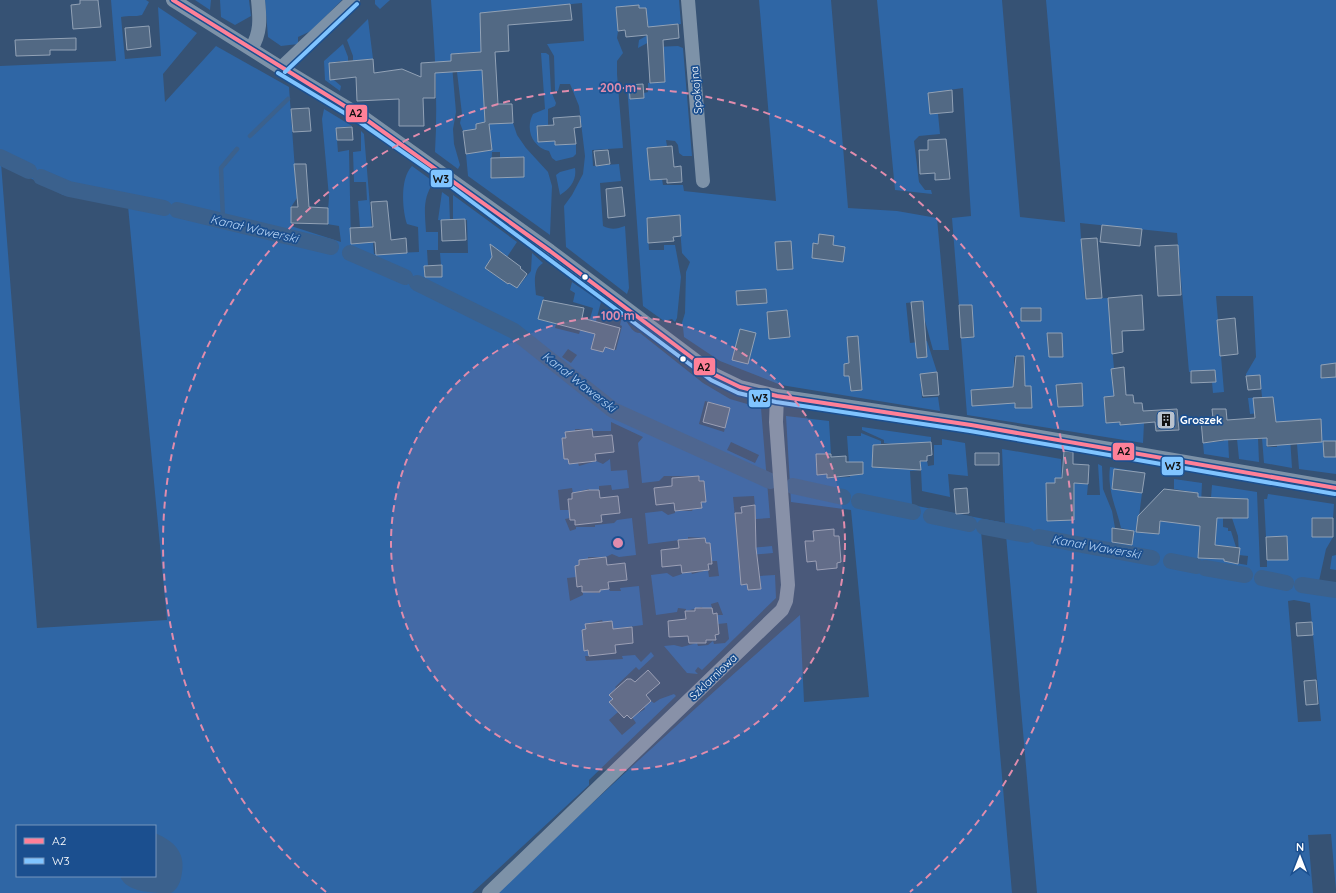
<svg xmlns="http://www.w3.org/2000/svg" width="1336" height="893" font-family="Quicksand,sans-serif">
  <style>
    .green { fill: #2f66a5; fill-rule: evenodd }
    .water { fill: #3b618d }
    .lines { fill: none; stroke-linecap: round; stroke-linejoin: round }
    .stream { stroke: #3b618d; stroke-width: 4.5 }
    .canal { stroke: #3b618d; stroke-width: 16 }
    .building { fill: #526984; stroke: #92a2b6 }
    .street { stroke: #7d92a8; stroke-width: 14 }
    .bus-1-casing { stroke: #1b4f8f; stroke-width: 7 }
    .bus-2-casing { stroke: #1b4f8f; stroke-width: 7 }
    .bus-1 { stroke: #ff8098; stroke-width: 4 }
    .bus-2 { stroke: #80c4ff; stroke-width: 4 }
    .ring { fill: none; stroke: #e08cad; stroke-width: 2; stroke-dasharray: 7 5 }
    .bus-dot { fill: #fff; stroke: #1b4f8f; stroke-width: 1.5 }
    .labels { text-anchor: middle; stroke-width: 3.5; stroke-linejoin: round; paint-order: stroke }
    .street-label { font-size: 11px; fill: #fff; stroke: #1b4f8f }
    .poi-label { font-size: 11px; font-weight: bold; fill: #fff; stroke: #1b4f8f; text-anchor: start }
    .water-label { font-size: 12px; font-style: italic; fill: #b5d3f5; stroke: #1b4f8f }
    .centre { fill: #e08cad; stroke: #1b4f8f; stroke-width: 2 }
    .ring-label { font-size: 12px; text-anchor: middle; font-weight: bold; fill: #e08cad; stroke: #1b4f8f; stroke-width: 3.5; stroke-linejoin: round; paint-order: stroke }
    .line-badge { stroke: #1b4f8f; stroke-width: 1.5 }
    .pale-badge-label { font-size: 11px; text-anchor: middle; font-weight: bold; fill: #111 }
  </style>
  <rect width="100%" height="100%" fill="#365274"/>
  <path class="green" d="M111,0H146L149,2L142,15C135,17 129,15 121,17L125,59L161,56L158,7L197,33L163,74L165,102L216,46L289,87L297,198L291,207V226L341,242L339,226L327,224L329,197L322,119L324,109L352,126L336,128L338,152L349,150L351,244L372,242L371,232L360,228L358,201L367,200L366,182H354L353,152L361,151V131L364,134L374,254L419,252L418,227L407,224C402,209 400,178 412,166L434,182C422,198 425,213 426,232H438V250H427L428,266H424L425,277H442L440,253H468L467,220L453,221V195L517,242L507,257H492L485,268L508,284L509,283L517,288L531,271L532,253L543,263C532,270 535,284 536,295L544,297L538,319L556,324L555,328L579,334L582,325L588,326L593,308L573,302L575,293L570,290L572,282L601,302L596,321L598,322L592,344L598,345L597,351L603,352L605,347L616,350L622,326L620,325L621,320H625C630,325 632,333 640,333L703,383L730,399L761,408L770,518L756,519L754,496L733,497L738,549L772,546L773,553L738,556L741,585L747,584L748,590L761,589L760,576L775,575L776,598L702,670L698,667L695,671L698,674L687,673L664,646L674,645L682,647L697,643L698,646L708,645L713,641L714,644L725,643L729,639L727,623L718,624L717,615H723L718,602L711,604L712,608L703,609L702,607L686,611V609L678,608L677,612L656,615L651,575L667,573L673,577L682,574V573L691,572L692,574L708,570L709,577L719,576L717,561H712L710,543H706L705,538L688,537V539L648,544L645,513L662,511L668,515L675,513V511H692L693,509L702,508L701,502H706L699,476H664L659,481L642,483L638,443L643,437L611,422V431H593L592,429H575V431L566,432V438H562L564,459H568L569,464L578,463L579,466L596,461L603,464L610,459L611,471L627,470L629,488L612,490L611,485L599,486V490L589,491V489L573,493L572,488L558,490L560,510H569L570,518L565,519L570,531L576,529V527H595V525L614,523L617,520L632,518L636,555L619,557L612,554L606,557H588V559L579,560L576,577L567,578L570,601L583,595V592L600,593V590L609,589L610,591H621L620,588L639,586L643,625L613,629L612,621L603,622L602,620L586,624V629L582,630L584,651L588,650L589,656H585L586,661L623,659L622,656L635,655L641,662L651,652L654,656L639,670L636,667L615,687L616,688L609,695L613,699L610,702L618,712L609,720L622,735L636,723L632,717L645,709L644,707L651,701L654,703L660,699L674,694L676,696L589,780V785L472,893H0V66L116,61ZM1,163L63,195L128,206L167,620L37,628ZM568,349L577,355L571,363L562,357ZM705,401L730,408L724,432L699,424ZM731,442L759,455L755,463L727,450ZM17,826H155V876H17Z
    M195,0H211L210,10Z
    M220,0H249L251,16L235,25L221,17Z
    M265,0H342L311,31L298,37V44L281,46L268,37Z
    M375,0H390L380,9L375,4Z
    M431,0H679L681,24L664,25L649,30L646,8H639V5L616,8L618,31L617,38L623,53L617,61V74L623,148L592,150L593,166L619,164L621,181L600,183L603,226C611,230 617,229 625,226L629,288L627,294L566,247L564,206L572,195L583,174L585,156L579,106L570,84H560L558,91H555L554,56L547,44L584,41L582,3L480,13L481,52L451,54L456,112L453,129L454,144L460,165L458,169L435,152C438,101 435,50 431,0Z
    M759,0H831L848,208L897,211L937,218L949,350H933L925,321L923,301L906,303L910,343L927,341L937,372L920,374L922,398L938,397L940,411L781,385L720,361L684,337L683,327L681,326L685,313L686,272L690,262L682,253L679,216L647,218L649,250H664V245H675L681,277L677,318L675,322L672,319L664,321L643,306L627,85H629L631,98H644V93L648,92V83L665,82L663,49L655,47L678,46L683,48L692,156H683L679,153L678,145L675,141L666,140L667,146L647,148L650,180L662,179L663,185H683L684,191L776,201ZM767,312H774L777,338L769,339Z
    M877,0H1002L1020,217L1065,222L1046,0H1336V474L1299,469L1297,444L1311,443L1308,420L1289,421L1292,468L1264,463L1260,413L1250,414L1248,398L1262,397L1260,376H1246V374L1256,357L1253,296H1216L1224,392L1213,393L1212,382H1216L1215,370L1189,372L1177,233L1080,223L1085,299L1108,298L1114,369H1111L1113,385L1125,384L1126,395L1104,397L1106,422H1120V424L1144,423L1143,443L967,415L961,338L974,337L972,305H959L952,218L971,216L963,88L928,93L930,114H938L940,134L919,136L914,141L919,182L925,190H931L932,194L895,190ZM1021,308H1041L1021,320ZM1014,357H1024L1025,386L1031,408H1015ZM994,388L972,405L971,390ZM1265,397H1273L1277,447H1267Z
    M368,19L373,59L361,60L362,76L353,63V56L347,40Z
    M648,35L651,41L638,48L639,40Z
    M343,44L348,57V77L342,79L340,61L329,63L330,80H334L341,86L340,91L325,80L324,61Z
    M541,53H546L549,55L551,91L556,103L555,106L548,109V126L537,127L538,141H555V145L576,144V154L573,157L556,161L552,158L549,151C532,147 525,129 533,114L545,109Z
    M482,69L485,124L513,123L517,135L526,148L548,172L552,186L550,235L468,176L466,154L492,150L489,128L482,123L476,124V129L463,131L460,123L462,114L457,72ZM492,152H500V158L523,157L524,177L491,178Z
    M575,168C577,180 570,189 560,195L556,175L560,172Z
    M442,192L449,197L450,221L438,220Z
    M786,416L829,421L831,454L816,455L817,475L827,474L828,478L850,477L847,436H861V433L881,441V446H873L872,467L890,468L892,444L884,443V440L862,430V427L931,437V442L910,444L919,462L927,461L928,466L934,465V445H942V439L965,443L968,476L948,474L950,497L922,491L921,470L910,471L912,505L1005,523L1002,449L1061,459L1062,496L1074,483L1088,484L1087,495H1100L1098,464L1102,466L1103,489L1112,511L1115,528H1112V542L1132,545L1134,531L1121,528C1116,506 1107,490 1110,467L1145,473L1114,469L1112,489L1142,493L1137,532L1159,533L1161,515H1196L1198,493L1174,489V479L1202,483L1200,526L1210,517L1223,518V527L1228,528V531H1231L1236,547L1226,546L1224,561L1247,565L1248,556L1239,555L1238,536L1232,518H1248V500L1211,498L1212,485L1257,492L1260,567H1267V560H1287V536L1266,537L1264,499H1267L1268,494L1334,504L1333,518H1312V537H1333L1326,549L1319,581L1336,585V890L1331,834L1308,835L1313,893H1037L1006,535L981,531L1012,893H498C596,798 697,706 800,615L804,702L869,697L851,510L791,502ZM1215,539V545L1222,546L1221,559L1198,558L1199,544H1207ZM1294,600L1310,603L1321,721L1298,722L1288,601Z
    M1222,419H1227L1229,458L1204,454L1203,443L1224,441Z
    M1258,438L1259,462L1239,459L1237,439Z
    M1336,555V570L1330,569L1332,556Z"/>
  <path class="water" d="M155,833C176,842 187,854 181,878C180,883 176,891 171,893C154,893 126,893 120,876H155Z"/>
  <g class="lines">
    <path class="stream" d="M250,136L288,99
      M223,221L221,168L237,149"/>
    <path class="canal" d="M0,157L29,171
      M41,177L69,189L164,208
      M177,210L331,247
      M350,253L405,277
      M417,283L514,331L613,410L770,481
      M793,486L843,497
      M859,501L913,512
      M931,516L969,524
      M984,527L1027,535
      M1039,537L1152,558
      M1171,561L1196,566
      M1205,568L1245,575
      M1262,578L1286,583
      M1302,585L1336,590"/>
  </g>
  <path class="building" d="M80,0H98L101,27L73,29L71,5L80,4Z
    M570,4L572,20L508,25L509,51L495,52L498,104H512L513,123L489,124L492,150L466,154L463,131L476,129V124L485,122L482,70L435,73V98H423L424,126H399V99L357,101L356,77L330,80L329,63L373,59L374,73L402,69L421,77V63L451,61V54L481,52L480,13Z
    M639,5V8H646L648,27L678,24L679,38L663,40L665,82L650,83L647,35L626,37L625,30L618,31L616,7Z
    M149,26L151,47L127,50L125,28Z
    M76,38V50H50V55L16,56L15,40Z
    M643,84L644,98L630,99L629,85Z
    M952,90L953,112L930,114L928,93Z
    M309,108L311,131L293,132L291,109Z
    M580,116L581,127L574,128L576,144L555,145V141L538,142L537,126L554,125L553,118Z
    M352,127L353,140H337L336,128Z
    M946,139L950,179L935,180V173L920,174L919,150H928V140Z
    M672,146L674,167L681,166L682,182L667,183V179L650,180L647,148Z
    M608,150L610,164L596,166L594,151Z
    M524,157V177L491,178V158Z
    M294,164H306L309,207L328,208V224L291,223V207H298Z
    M622,187L625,216L608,218L606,189Z
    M387,201L391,240L406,238L407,253L376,255L375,242L351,244L350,228L373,227L371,202Z
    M680,215L681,236L673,237L674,241L648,243L647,218Z
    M465,219L466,240L442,241L441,220Z
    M1102,225L1142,229L1140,246L1100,242Z
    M819,234L834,236L833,245L845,247L843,262L812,258L813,243L818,244Z
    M1097,238L1102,298L1086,299L1081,239Z
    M791,241L793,269L777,270L775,242Z
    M490,244L521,267L520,268L527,274L517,288L509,283L508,284L485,268L492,257Z
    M1178,245L1181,295L1158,296L1155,246Z
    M442,265V277H425L424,266Z
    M766,289L767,303L737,305L736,291Z
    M1142,295L1144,330L1122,331L1123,352L1112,354L1108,298Z
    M543,300L584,308L582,318L620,328L614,350L605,347L603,352L591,349L595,334L538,319Z
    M923,301L927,357L917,358L911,302Z
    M959,305H972L974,337L961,338Z
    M1021,308H1041V321H1021Z
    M787,310L790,337L769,339L767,312Z
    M1235,318L1238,354L1220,356L1217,320Z
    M740,329L756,333L748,364L732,360Z
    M1047,333H1062L1063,357H1049Z
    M858,336L862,390L851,391L849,376H844V364L849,363L847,337Z
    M1016,356H1024L1025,386H1031L1032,408H1015V403L972,406L971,390L1013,387Z
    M1336,363V377L1321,378V365Z
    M1124,367L1126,395H1133L1134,403H1142L1143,411L1177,409L1179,430L1156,431L1155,422L1120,425V422L1106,423L1104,397L1114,396L1111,369Z
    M1215,370L1216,382L1191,383V371Z
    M937,372L939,395L923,396L920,374Z
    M1260,375L1261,389L1248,390L1246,376Z
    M1082,383L1083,406L1058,407L1056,385Z
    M1273,397L1276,422L1321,419L1322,442L1267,446V438L1224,440L1203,443L1201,420L1213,419L1212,409H1226L1227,420L1255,418L1253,398Z
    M708,402L730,408L725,428L703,422Z
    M592,429L593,437L612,435L614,452L595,454L596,461L569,464L568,459H564L562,438H566L565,432Z
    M1323,441H1336V457H1324Z
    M931,442L932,455L927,456V461H920L921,470L872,467L873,445Z
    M1064,451L1073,452V464L1089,465L1088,484L1074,483V520L1047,521L1046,483H1055V478H1062Z
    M975,453H999V465H975Z
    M816,454H831V457L846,456V462H863V474L827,478V474L817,475Z
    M1114,469L1145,473L1142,493L1112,489Z
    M699,476V481H704L706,502H701L702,508L675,511L674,503L656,505L654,488L672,486V478Z
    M967,488L969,513L956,514L954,489Z
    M1164,489L1198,493V497L1248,499V518H1217L1215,545L1240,548L1238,564L1224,561V559L1198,558L1200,526L1160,521L1159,534L1136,532L1138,516Z
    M589,490H599L600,498L618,496L620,513L601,515L602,522L575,525V520H570L568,499H572V493Z
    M755,505L756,548L761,589L748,590L747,584L741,585L735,513H742L741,507Z
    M1312,518H1333V537H1312Z
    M1112,528L1134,531L1132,545L1112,542Z
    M834,529V536H839L841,562L837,563V568L817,570L816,561L807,562L805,541H814L813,531Z
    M1287,536L1288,560H1267L1266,537Z
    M705,538L706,543H710L712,564H708L709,570L682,573L681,565L662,567L661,550L679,548L678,540Z
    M606,557L607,565L625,563L627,580L608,582L609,589L600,590V592H582V586L577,587L575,566L579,565V560Z
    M695,608H712L713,614L717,613L719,634L715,635L716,640H706V643H689L688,636L669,637L668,621L686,619L685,611H695Z
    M612,621L613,629L632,627L633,643L615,645L616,653L589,656L588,650L584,651L582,630L586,629L585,624Z
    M1312,622L1313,635L1297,636L1296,623Z
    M648,670L660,683L646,695L651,701L631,719L627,715L624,718L609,702L613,699L609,695L627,679H631L635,682Z
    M1316,680L1318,704L1306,705L1304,681Z"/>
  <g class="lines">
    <path class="street" d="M173,0L281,68L364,118L550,251L715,375L740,387L777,396L971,425L1336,488
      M688,0L703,181
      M251,49C261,33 260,19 258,0
      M281,68L353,0
      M489,893L782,610L786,601L788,585L776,422L777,396"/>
    <defs>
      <path id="bus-1" d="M173,0L364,118L550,251L715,375L740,387L777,396L971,425L1336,488"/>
      <path id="bus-2" d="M285,72L357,4
        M278,73L361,123L440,178L711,380L738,393L776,402L970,431L1335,494"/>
    </defs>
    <use href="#bus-1" class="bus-1-casing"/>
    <use href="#bus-2" class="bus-2-casing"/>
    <use href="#bus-1" class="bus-1"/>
    <use href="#bus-2" class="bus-2"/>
  </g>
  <circle cx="618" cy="543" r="227" fill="#e08cad" fill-opacity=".12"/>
  <g class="ring">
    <circle cx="618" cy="543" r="227"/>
    <path d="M326 892A455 455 0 1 1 910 892"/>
  </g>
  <defs>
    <symbol id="building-square" viewBox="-11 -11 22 22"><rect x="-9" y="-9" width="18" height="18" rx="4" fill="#b9c2ce" stroke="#1b4f8f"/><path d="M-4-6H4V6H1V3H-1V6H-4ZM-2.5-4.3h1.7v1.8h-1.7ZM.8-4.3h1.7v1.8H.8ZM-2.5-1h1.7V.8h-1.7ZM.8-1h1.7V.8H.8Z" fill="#111"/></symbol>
  </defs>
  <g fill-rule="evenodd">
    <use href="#building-square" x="1155" y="409" width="22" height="22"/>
  </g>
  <g class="bus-dot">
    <circle cx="585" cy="277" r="3.5"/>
    <circle cx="683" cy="359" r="3.5"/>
  </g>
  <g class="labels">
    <g class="street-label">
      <text transform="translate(696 90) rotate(-95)" y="4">Spokojna</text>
      <text transform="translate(713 677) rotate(-44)" y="4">Szklarniowa</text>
    </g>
    <g class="poi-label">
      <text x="1180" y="424">Groszek</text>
    </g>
    <g class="water-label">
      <text transform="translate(254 229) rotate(13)" y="4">Kanał Wawerski</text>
      <text transform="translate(579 382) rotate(38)" y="4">Kanał Wawerski</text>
      <text transform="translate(1096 547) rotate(10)" y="4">Kanał Wawerski</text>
    </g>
  </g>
  <circle cx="618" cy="543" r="6" class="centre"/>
  <g class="ring-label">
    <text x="618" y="92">200 m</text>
    <text x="618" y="320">100 m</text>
  </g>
  <g class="line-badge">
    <rect x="345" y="104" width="23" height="19" rx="4" fill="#ff8098"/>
    <rect x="430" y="169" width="23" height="19" rx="4" fill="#80c4ff"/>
    <rect x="693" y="357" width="23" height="19" rx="4" fill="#ff8098"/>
    <rect x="748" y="389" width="23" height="19" rx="4" fill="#80c4ff"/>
    <rect x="1112" y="442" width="23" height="19" rx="4" fill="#ff8098"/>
    <rect x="1161" y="456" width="23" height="20" rx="4" fill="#80c4ff"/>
  </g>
  <g class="pale-badge-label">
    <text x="356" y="117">A2</text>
    <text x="441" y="183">W3</text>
    <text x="704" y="371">A2</text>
    <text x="760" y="402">W3</text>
    <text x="1124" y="455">A2</text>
    <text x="1173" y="470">W3</text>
  </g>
  <rect x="16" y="825" width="140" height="52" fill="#1b4f8f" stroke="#7695bc"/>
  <rect x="24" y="838" width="20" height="6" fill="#ff8098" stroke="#7695bc"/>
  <text x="52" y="845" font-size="12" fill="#ffffff">A2</text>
  <rect x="24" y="858" width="20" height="6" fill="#80c4ff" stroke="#7695bc"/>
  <text x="52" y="865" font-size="12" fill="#ffffff">W3</text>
  <g transform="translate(1300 857)" stroke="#1b4f8f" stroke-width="3" paint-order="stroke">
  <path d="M0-3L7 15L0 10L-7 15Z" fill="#ffffff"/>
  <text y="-6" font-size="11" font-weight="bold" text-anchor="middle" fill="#ffffff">N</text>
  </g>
</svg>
